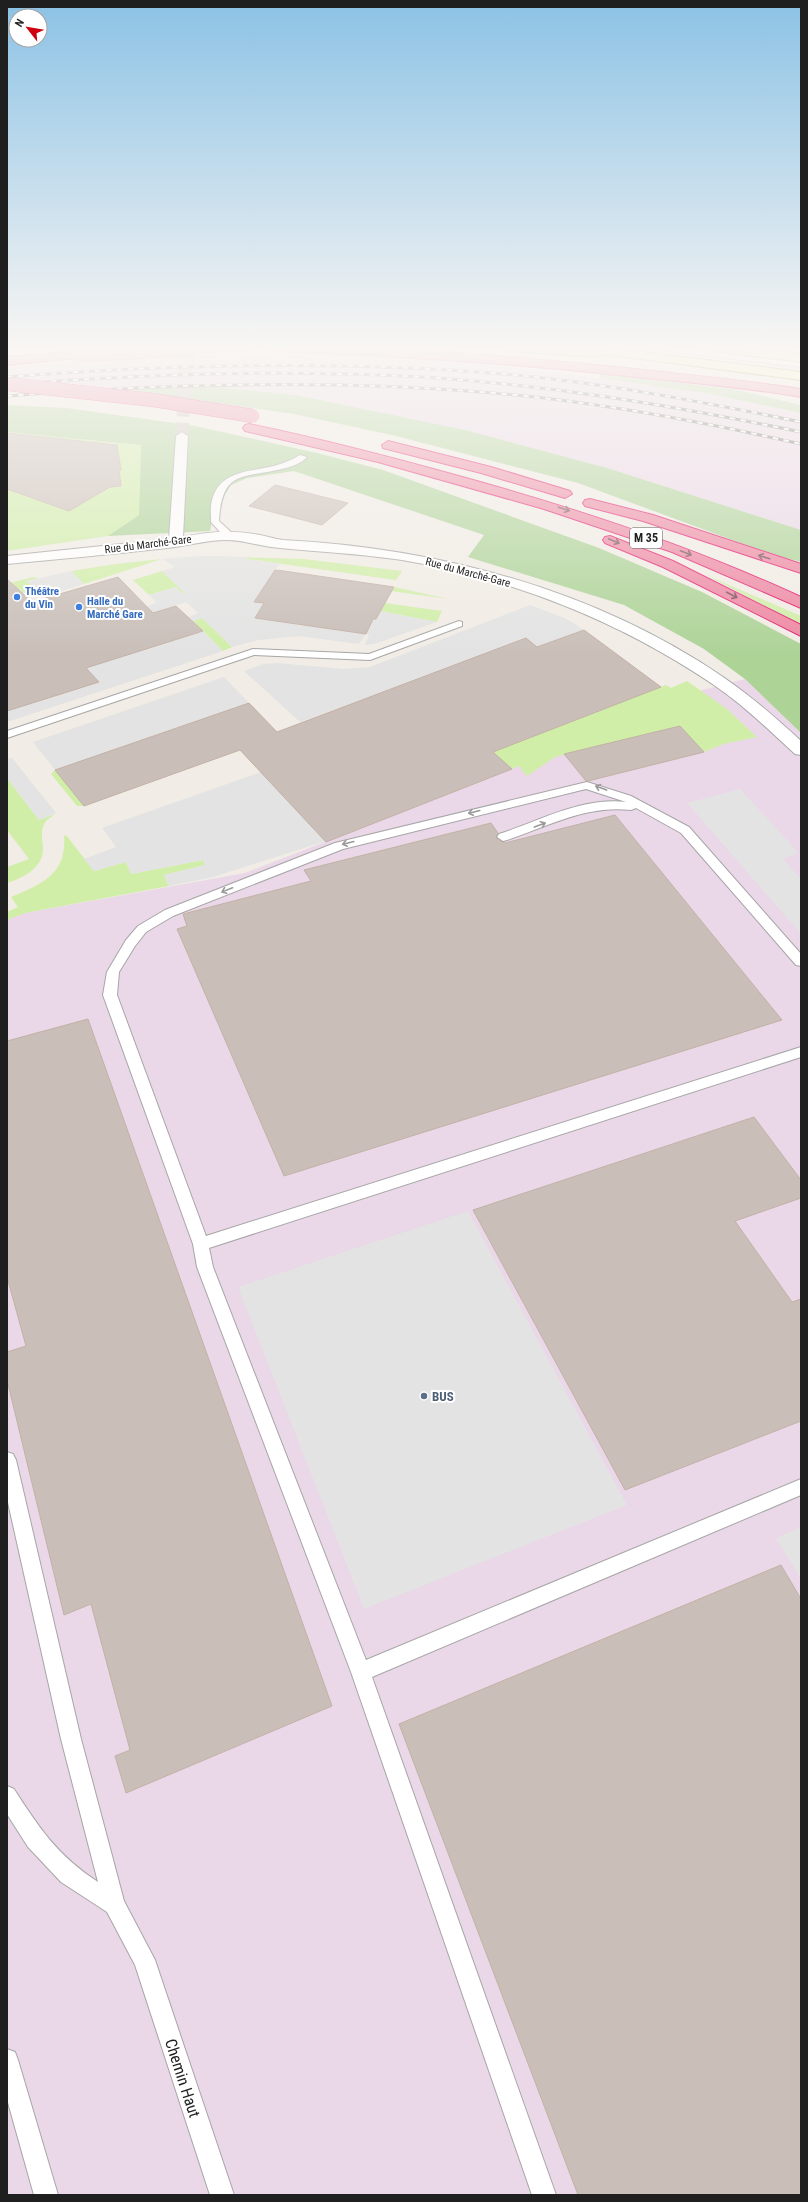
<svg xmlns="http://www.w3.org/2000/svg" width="808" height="2202" font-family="'Roboto Condensed',sans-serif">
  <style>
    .industrial { fill: #ead7e8 }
    .grass { fill: #d0eea8 }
    .forest { fill: #add397 }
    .parking { fill: #e3e3e3 }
    .building { fill: #c9beb8; stroke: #c3b1a6 }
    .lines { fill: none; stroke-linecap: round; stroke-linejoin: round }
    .street-tunnel { stroke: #c7c3bd; stroke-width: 13; stroke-dasharray: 13 6; stroke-linecap: butt }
    .lane-casing { stroke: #a6a6a6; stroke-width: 2 }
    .street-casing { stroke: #a6a6a6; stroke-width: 2 }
    .secondary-casing { stroke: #797d00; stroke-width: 2 }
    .highway-casing { stroke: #e61a70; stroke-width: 2 }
    .lane { fill: #fff; fill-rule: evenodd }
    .street { fill: #fff; fill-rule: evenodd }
    .secondary { fill: #fefcb6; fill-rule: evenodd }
    .highway { fill: #ed88a3; fill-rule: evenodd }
    .rail-casing { stroke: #6d6d6d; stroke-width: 3 }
    .rail { stroke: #fff; stroke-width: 2; stroke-dasharray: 5.5; stroke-linecap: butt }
    .highway-bridge-casing { stroke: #e61a70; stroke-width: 14; stroke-linecap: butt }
    .highway-bridge { stroke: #ed88a3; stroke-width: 13 }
    .oneway { stroke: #7c4e5a }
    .oneway2 { stroke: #9a9a9a }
    .shop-dot { fill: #3f7fe0; stroke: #fff; stroke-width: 1.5 }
    .service-dot { fill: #5c6f8a; stroke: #fff; stroke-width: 1.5 }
    .labels { text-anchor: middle; stroke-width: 4; stroke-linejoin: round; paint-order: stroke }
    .far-street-label { font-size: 11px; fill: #1f1f1f; stroke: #fff }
    .far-shop-label { font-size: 11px; font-weight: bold; fill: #366cbe; stroke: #fff; text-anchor: start }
    .shield { fill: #fff; stroke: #626262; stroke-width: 1 }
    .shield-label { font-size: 12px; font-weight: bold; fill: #1f1f1f }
    .service-label { font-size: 13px; font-weight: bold; fill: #4e5e75; stroke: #fff; text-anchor: start }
    .near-street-label { font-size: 16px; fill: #1f1f1f; stroke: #fff }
  </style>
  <rect width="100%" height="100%" fill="#f1ece5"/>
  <path class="industrial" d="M201,354H316L466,362L599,378L710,394L801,413V530L607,468L465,430L296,395L206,386L130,390L7,377V367L81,360Z
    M745,679L801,733V2195H7V920L25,913L245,873L512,769L703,690Z"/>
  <path class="grass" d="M7,432L141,445L139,515L108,536L7,551Z
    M200,556L304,559L402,571L396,580L246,559Z
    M162,559L84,584L71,571L116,564Z
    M162,571L185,593L182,594L176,587L149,595L133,580Z
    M704,574L801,616V625Z
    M33,577L39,578L27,581L35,590L23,593L19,589L7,592V584Z
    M394,587L448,599L391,591Z
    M385,603L442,611L437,622L380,611Z
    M202,618L232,647L223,651L193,621Z
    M687,681L727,709L757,737L724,744L704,752L679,726L555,757L527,776L519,766L512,769L493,752L666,685L671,688Z
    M55,770L84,806H77L51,774Z
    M7,778L39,820L55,814C51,817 46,820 44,824C40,832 43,841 43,849C43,868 23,878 7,883V867L29,859L7,830Z
    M66,835L94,871L126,862L131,874L203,860L205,865L164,875L169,886L25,913L7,920V912L18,907L11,897C42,884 67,874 64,836Z"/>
  <path class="forest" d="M602,373L738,390L801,405V413L710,394L599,378Z
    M206,386L296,395L465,430L607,468L801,530V562L770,554L578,483L396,436L294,414L130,390Z
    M7,405L67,408L195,426L317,453L383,470L599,548L702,592L801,644V733L745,679L704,649L624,605L468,557L484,535L294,471L247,478L231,485L214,512L210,531L108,536L139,515L141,445L7,432Z"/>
  <path class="parking" d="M200,556L248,557L246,559L279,564L254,601L264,603L255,618L366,634L373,619H376L380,611L437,622L374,644L365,645L369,635L366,634L359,644L299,636L258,640L232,647L202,618L193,621L189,617L198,613L186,602L123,623L116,615L157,603L149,595L176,587L182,593H185L162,571L175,567L162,559Z
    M71,571L84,584L42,597L27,581Z
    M530,605L565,618L584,630L537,647L526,639L300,722L244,671L264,664L277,663L344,669L370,667Z
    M203,631L223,651L7,722V711L98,682L75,655H126Z
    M224,677L249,703L55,770L33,742Z
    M12,758L56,813L39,820L7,778V759Z
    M261,772L326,841L213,877L169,886L164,875L205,865L203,860L131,874L126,862L94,871L84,859L116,847L102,828Z
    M740,789L799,853L783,859L801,879V934L687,803Z
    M468,1211L627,1505L364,1609L238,1287Z
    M801,1527V1579L776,1538Z"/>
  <path class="building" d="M7,433L117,445L121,470H119L121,486L110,487L69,511L7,489V459L9,456L7,453Z
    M275,485L348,503L322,525L249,506Z
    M275,570L284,571L394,587L376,619H373L366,634L255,618L264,603L254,602Z
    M118,577L153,613L176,606L203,631L86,668L99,682L7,711V579L32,602Z
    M584,630L661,687L493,752L512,769L326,842L240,750L84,806L55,770L249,703L277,732L526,638L537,647Z
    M680,726L704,752L588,781H586L564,754Z
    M615,815L782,1020L284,1176L177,929L187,926L183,914L311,881L304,870L491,823L498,833L496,838L505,843Z
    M88,1019L332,1706L126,1793L115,1756L130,1750L91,1604L64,1615L7,1380V1352L26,1346L7,1277V1041Z
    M754,1117L801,1180V1198L735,1221L792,1302L801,1299V1421L625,1490L473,1210Z
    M781,1565L801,1599V2195H578L399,1724Z"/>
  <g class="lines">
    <path class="street-tunnel" d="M181,348L186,357L182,436"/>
    <defs>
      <path id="lane" d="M655,348H677L801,363V367L659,350Z
        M300,455L307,457C302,463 293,466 286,468C244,479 222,468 219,521L230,531L227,539H221L220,532L211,522C211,515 210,507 212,500C220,470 250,472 274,466C284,463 292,460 300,455Z
        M459,621L462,622V626L370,660L254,655L7,738V731L253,649L369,654Z
        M587,782L631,796L689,827L801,954V966L796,965L681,833L636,808L631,810C586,805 549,826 507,840L503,841L497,837L499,834C540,821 581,797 626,802L586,789L343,849L173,916L146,932L135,946L119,972L117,995L206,1236L801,1047V1057L209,1248L213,1267L366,1660L801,1479V1495L372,1677L556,2195H532L351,1672L197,1267L193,1244L103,995L107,972L126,940L138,926L165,910L335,843Z
        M7,1452L13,1454L16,1460L81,1739L124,1901L155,1960L234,2195H210L135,1965L107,1912L61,1882L28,1847L7,1814V1786L14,1789C39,1828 58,1856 98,1882L61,1739L7,1498Z
        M7,2049L15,2052L18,2060L58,2195H34L7,2099Z"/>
      <path id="street" d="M182,432L188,436L183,537C206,532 230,530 254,534C264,535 273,539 283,540C438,548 594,589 723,677C751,696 776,718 801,741V755L795,754C768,729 741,703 711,683C619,621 511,578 402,560C362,554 321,552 280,548C261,547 245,540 226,540C206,540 187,546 167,548C114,554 60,559 7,564V556L169,539L176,436Z"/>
      <path id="secondary" d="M503,348H610L801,372V380L604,354L599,357L509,351Z
        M708,348H744L801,354V362L714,351Z"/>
      <path id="highway" d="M189,348H256L250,351L194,352L190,351Z
        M268,348C381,345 494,355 606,366C671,373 736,379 801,389V397C743,387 685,382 627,376C509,363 392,355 274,351Z
        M81,351L87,355L85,357L7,365V357Z
        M249,424C322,439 394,458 466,478C581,510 693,547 801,597V608L672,552L544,509L378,462L245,431L243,428L245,425Z
        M388,441L491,467L570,491L572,494L565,498L481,473L383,448L382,445Z
        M590,499L653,515L801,564V573L643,521L585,506L583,503L585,500Z
        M610,536L673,561L801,625V636L663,567L605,543L603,540L605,537Z"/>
    </defs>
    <use href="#lane" class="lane-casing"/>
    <use href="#street" class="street-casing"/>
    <use href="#secondary" class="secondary-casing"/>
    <use href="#highway" class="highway-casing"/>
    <use href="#lane" class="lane"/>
    <use href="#street" class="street"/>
    <use href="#secondary" class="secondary"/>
    <use href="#highway" class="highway"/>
    <defs>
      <path id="rail" d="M7,377C173,364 338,360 504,374C604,383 703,402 801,422
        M7,385C140,374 271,370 404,376C538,383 670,405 801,432
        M7,396C173,383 338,379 504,394C604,403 703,422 801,444"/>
    </defs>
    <use href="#rail" class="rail-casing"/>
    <use href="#rail" class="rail"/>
    <defs>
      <path id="highway-bridge" d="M81,355L194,349
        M7,384L153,400L253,416"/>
    </defs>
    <use href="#highway-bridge" class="highway-bridge-casing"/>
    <use href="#highway-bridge" class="highway-bridge"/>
  </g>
  <defs><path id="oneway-shaft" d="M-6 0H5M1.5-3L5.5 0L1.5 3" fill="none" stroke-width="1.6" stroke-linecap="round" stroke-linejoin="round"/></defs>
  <g class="oneway">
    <use href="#oneway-shaft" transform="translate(564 509) rotate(18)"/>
    <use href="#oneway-shaft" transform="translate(614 541) rotate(23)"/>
    <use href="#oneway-shaft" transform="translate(686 553) rotate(21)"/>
    <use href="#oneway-shaft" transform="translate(764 557) rotate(-162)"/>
    <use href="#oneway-shaft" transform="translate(732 595) rotate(28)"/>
  </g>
  <g class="oneway2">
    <use href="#oneway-shaft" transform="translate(601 788) rotate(-160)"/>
    <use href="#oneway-shaft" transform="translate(474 812) rotate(166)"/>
    <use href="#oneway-shaft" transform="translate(540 825) rotate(-20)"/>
    <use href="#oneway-shaft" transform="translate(348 843) rotate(166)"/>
    <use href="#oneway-shaft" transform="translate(227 890) rotate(158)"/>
  </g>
  <linearGradient id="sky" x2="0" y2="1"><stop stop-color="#8cc2e5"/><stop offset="0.53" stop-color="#f9f6f3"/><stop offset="1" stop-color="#f9f6f3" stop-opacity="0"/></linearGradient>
  <rect width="808" height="656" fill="url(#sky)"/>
  <g class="shop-dot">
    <circle cx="17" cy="597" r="4"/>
    <circle cx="79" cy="607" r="4"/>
  </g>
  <circle class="service-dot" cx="424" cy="1396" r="4"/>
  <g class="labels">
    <g class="far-street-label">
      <text transform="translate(148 544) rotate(-7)" y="4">Rue du Marché-Gare</text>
      <text transform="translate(468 572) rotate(15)" y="4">Rue du Marché-Gare</text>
    </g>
    <g class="far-shop-label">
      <text x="25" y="595">Théâtre<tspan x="25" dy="13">du Vin</tspan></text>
      <text x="87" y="605">Halle du<tspan x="87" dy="13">Marché Gare</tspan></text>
    </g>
    <rect class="shield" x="630" y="528" width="32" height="20" rx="3"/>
    <g class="shield-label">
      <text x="646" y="542">M 35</text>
    </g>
    <g class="service-label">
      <text x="432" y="1401">BUS</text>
    </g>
    <g class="near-street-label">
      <text transform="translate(183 2078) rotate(72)" y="6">Chemin Haut</text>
    </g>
  </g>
  <rect width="808" height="2202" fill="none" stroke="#1f1f1f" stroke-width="16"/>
  <g transform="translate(28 28) rotate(301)"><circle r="19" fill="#ffffff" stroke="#a5a5a5"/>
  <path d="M0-3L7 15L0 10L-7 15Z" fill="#cf0010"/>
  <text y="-6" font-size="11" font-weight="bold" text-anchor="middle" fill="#1f1f1f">N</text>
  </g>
</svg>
